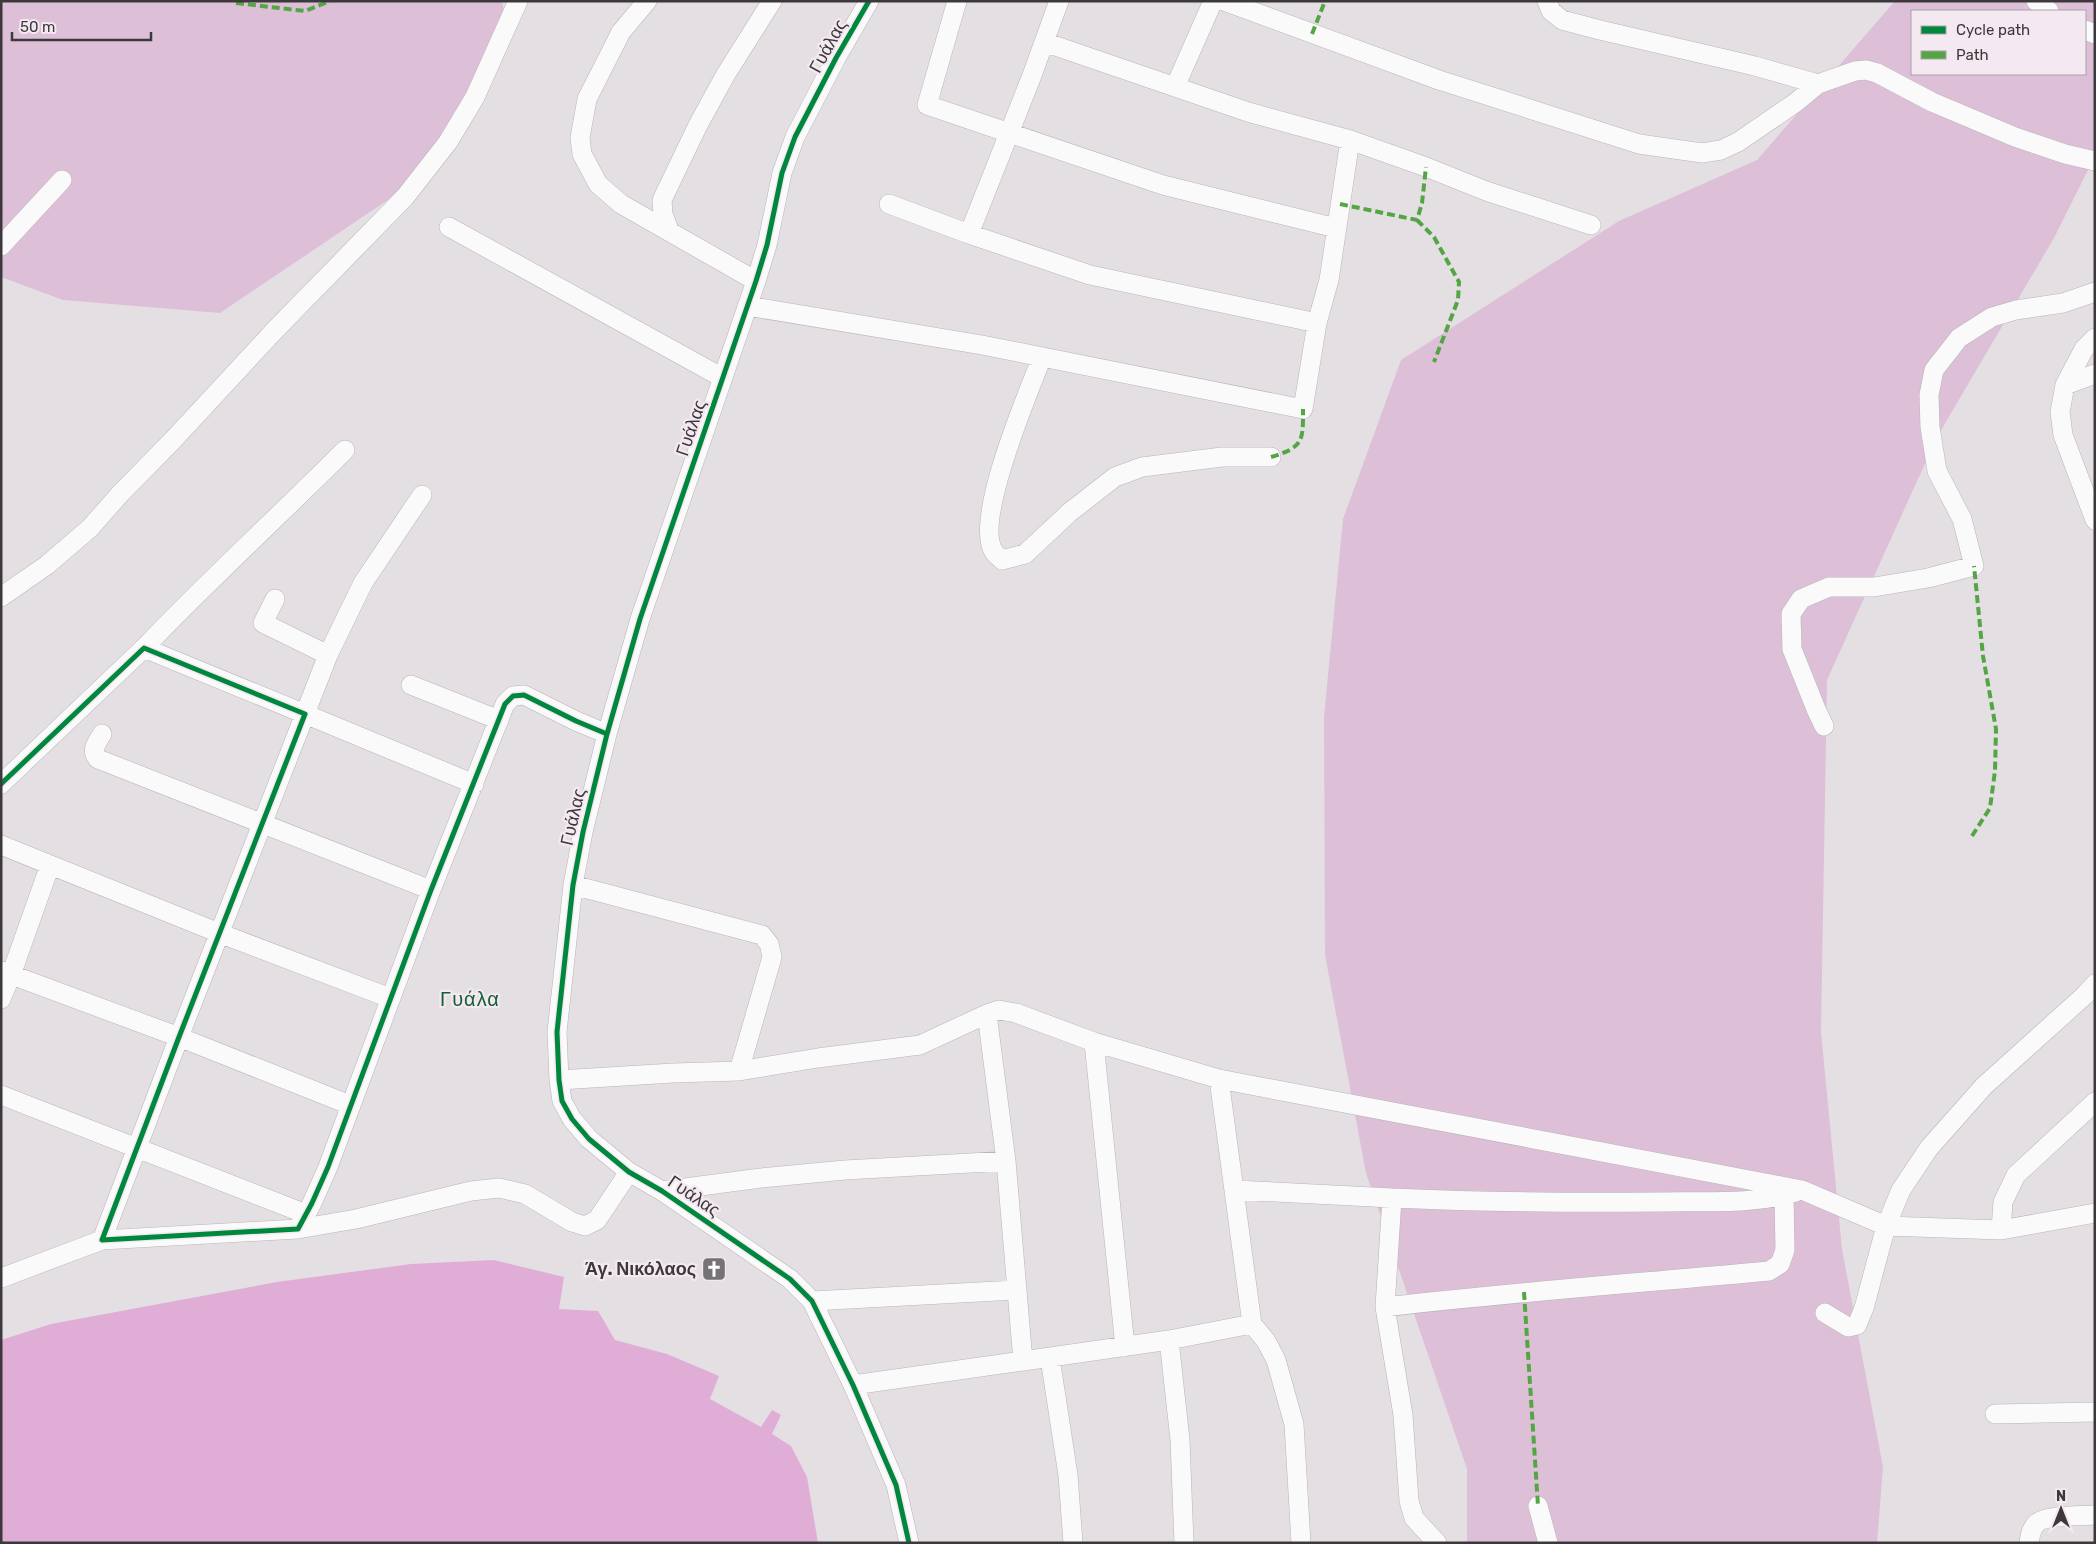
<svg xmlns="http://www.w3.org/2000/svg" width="2096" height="1544" font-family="Rubik,sans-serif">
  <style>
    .green { fill: #ddc0d7; fill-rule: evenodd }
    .water { fill: #e0add7 }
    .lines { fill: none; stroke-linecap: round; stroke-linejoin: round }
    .minor-casing { stroke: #b9b4b8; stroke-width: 20 }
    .minor { stroke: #fbfafb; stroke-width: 19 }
    .quiet { stroke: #54a645; stroke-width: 4; stroke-dasharray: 8 4; stroke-linecap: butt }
    .cycleway-casing { stroke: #f4e9f1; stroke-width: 8 }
    .cycleway { stroke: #00873e; stroke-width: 5 }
    .labels { text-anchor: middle; stroke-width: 4.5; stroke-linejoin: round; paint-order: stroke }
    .street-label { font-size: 18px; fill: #3d383c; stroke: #f4e9f1 }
    .poi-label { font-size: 18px; font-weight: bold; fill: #3d383c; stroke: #f4e9f1; text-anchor: end }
    .quarter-label { font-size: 20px; letter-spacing: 1px; fill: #156035; stroke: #f4e9f1 }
  </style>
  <rect width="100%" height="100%" fill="#e4dfe3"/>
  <path class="green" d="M1,1H502L506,22L416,181L220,313L63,300L1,277Z
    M1895,1H2095V156L2054,238L1937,437L1827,680L1821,1032L1842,1249L1883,1467L1877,1543H1467V1469L1366,1173L1325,955L1324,717L1343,519L1401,360L1619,221L1757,160ZM1912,11H2085V74H1912Z"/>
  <path class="water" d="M494,1260L564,1277L559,1309L598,1311L615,1340L667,1354L719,1376L710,1399L761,1427L772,1410L781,1415L772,1434L791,1446L807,1477L818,1543H1V1340L51,1324L277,1282L411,1264Z"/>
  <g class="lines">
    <defs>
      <path id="minor" d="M647,1L621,32L587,99L580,138L582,154L598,184L621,204L756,281
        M869,1L836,58L795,137L782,173L767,245L756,281L640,619L607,734L583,832L573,885L557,1032L559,1080L562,1101L572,1119L589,1139L629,1172L662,1191L790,1279L812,1301L853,1385L896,1485L909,1543
        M957,1L927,105L1163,185L1336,228
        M1224,1L1439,80L1639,144L1702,153L1721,150L1738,142L1795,103L1818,84
        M1547,1L1551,11L1562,20L1600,30L1755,66L1818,84L1855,71L1866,70L1877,73L1932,102L2015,137L2065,154L2095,161
        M2036,1L2049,11
        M2085,30L2095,34
        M1044,42L1248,112L1350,140L1426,167L1486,191L1591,225
        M1175,87L1213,1
        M889,204L969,234L1090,275L1317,323
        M449,227L723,378
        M669,230L663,214L662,200L698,125L726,74L772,1
        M969,234L1031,78L1059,1
        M1,246L62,180
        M747,306L982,345L1303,409L1317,323L1329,280L1350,140
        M2095,338L2084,349L2065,385L2095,374
        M1042,357C1028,393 973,521 994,552C996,555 1000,558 1002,560L1025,554L1070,512L1115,477L1142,467L1222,457H1271
        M2065,385L2060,412L2063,435L2095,520
        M422,495L363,583L328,655L305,714L474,784
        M1,597L47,565L90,528L120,494L173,440L275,330L405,197L448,142L475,97L518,1
        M275,599L263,623L328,655
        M144,648C209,580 279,516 345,450
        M411,685L499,720
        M1824,726L1816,709L1792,649L1791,614L1801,599L1829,587H1874L1928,578L1974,566L1962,519L1937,471L1930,427L1929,395L1934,370L1959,338L1992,317L2016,310L2063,303L2095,292
        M102,734C97,743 90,750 98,759L431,890
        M1,784L144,648L305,714L179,1037L102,1240L298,1229L312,1203L328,1167L431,890L505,704L513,696L524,695L576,721L607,734
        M1,845L219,933L390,998
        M573,885L762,935L769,944L772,957L739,1071
        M1,971L179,1037L350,1105
        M1,999L11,975L50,865
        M1094,1042L1125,1347
        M559,1080L673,1073L739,1071L818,1058L920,1045L987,1014
        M1,1095L306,1214
        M1235,1190L1392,1198
        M662,1191L761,1178L845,1170L1006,1161
        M298,1229L356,1219L471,1191L499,1188L525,1194L572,1222L585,1226L597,1220L629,1172
        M2001,1230L2003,1202L2016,1175L2095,1102
        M1,1278L102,1240
        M812,1301L1016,1290
        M1385,1307C1513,1292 1641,1283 1769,1271L1780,1264L1785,1250L1784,1195
        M1825,1313L1848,1327L1857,1325L1864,1308L1886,1226L1901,1190L1929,1148L1984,1086L2084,996L2095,984
        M1252,1324L1266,1341L1276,1360L1294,1424L1301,1543
        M1169,1340L1180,1440L1184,1543
        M1050,1358L1068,1475L1073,1543
        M1023,1361L1169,1340L1252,1324L1219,1079
        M853,1385L1023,1361L1006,1161L987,1014L999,1010L1016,1013L1094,1042L1219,1079L1802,1190L1886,1226L2001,1230L2095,1213
        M1995,1414L2095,1412
        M1538,1506L1548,1543
        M1437,1543L1414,1518L1409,1501L1403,1415L1385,1307L1392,1198C1481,1202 1571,1203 1660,1202C1706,1201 1752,1205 1796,1192
        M2029,1543C2030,1536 2031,1529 2036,1524C2043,1515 2082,1516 2095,1515"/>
    </defs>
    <use href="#minor" class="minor-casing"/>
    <use href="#minor" class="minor"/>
    <path class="quiet" d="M236,3L305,11L330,1
      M1312,34L1325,1
      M1340,204L1417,220L1422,203L1426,167
      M1417,220L1434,237L1459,282L1458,300L1434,362
      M1271,457C1304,447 1303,441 1303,409
      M1972,836L1990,808L1995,771L1996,729L1983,656L1974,566
      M1524,1292L1538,1506"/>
    <defs>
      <path id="cycleway" d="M869,1L836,58L795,137L782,173L767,245L756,281L640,619L607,734L583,832L573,885L557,1032L559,1080L562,1101L572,1119L589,1139L629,1172L662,1191L790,1279L812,1301L853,1385L896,1485L909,1543
        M1,784L144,648L305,714L179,1037L102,1240L298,1229L312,1203L328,1167L431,890L505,704L513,696L524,695L576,721L607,734"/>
    </defs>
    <use href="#cycleway" class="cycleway-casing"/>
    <use href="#cycleway" class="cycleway"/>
  </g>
  <defs>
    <symbol id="church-square" viewBox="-11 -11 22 22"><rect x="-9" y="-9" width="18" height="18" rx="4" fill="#777276" stroke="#f4e9f1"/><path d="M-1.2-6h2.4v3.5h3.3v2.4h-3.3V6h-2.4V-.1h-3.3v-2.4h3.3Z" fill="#fff"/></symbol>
  </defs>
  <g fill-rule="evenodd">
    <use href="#church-square" x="700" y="1255" width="28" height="28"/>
  </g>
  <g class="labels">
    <g class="street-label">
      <text transform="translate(828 46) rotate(-61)" y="6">Γυάλας</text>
      <text transform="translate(691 428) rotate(-71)" y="6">Γυάλας</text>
      <text transform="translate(573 817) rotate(-77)" y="6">Γυάλας</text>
      <text transform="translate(694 1196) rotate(34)" y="6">Γυάλας</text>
    </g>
    <g class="poi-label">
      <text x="696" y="1275">Άγ. Νικόλαος</text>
    </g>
    <g class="quarter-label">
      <text x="470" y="1006">Γυάλα</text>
    </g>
  </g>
  <rect width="2096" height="1544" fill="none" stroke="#3d383c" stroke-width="5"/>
  <rect x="1911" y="10" width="175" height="65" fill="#f4e9f1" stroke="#aba2a9"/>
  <rect x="1921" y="26" width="25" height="8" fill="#00873e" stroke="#aba2a9"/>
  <text x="1956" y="35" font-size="15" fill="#3d383c">Cycle path</text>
  <rect x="1921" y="51" width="25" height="8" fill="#54a645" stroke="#aba2a9"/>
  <text x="1956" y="60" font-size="15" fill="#3d383c">Path</text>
  <g transform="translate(2061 1509)" stroke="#f4e9f1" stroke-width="4" paint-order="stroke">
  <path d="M0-4L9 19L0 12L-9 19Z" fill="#3d383c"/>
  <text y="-8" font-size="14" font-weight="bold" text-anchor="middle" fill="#3d383c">N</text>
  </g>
  <path d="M12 32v8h139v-8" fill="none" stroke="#3d383c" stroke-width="2.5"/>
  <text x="20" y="32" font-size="15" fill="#3d383c" stroke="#f4e9f1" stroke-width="4" paint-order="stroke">50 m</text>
</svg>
